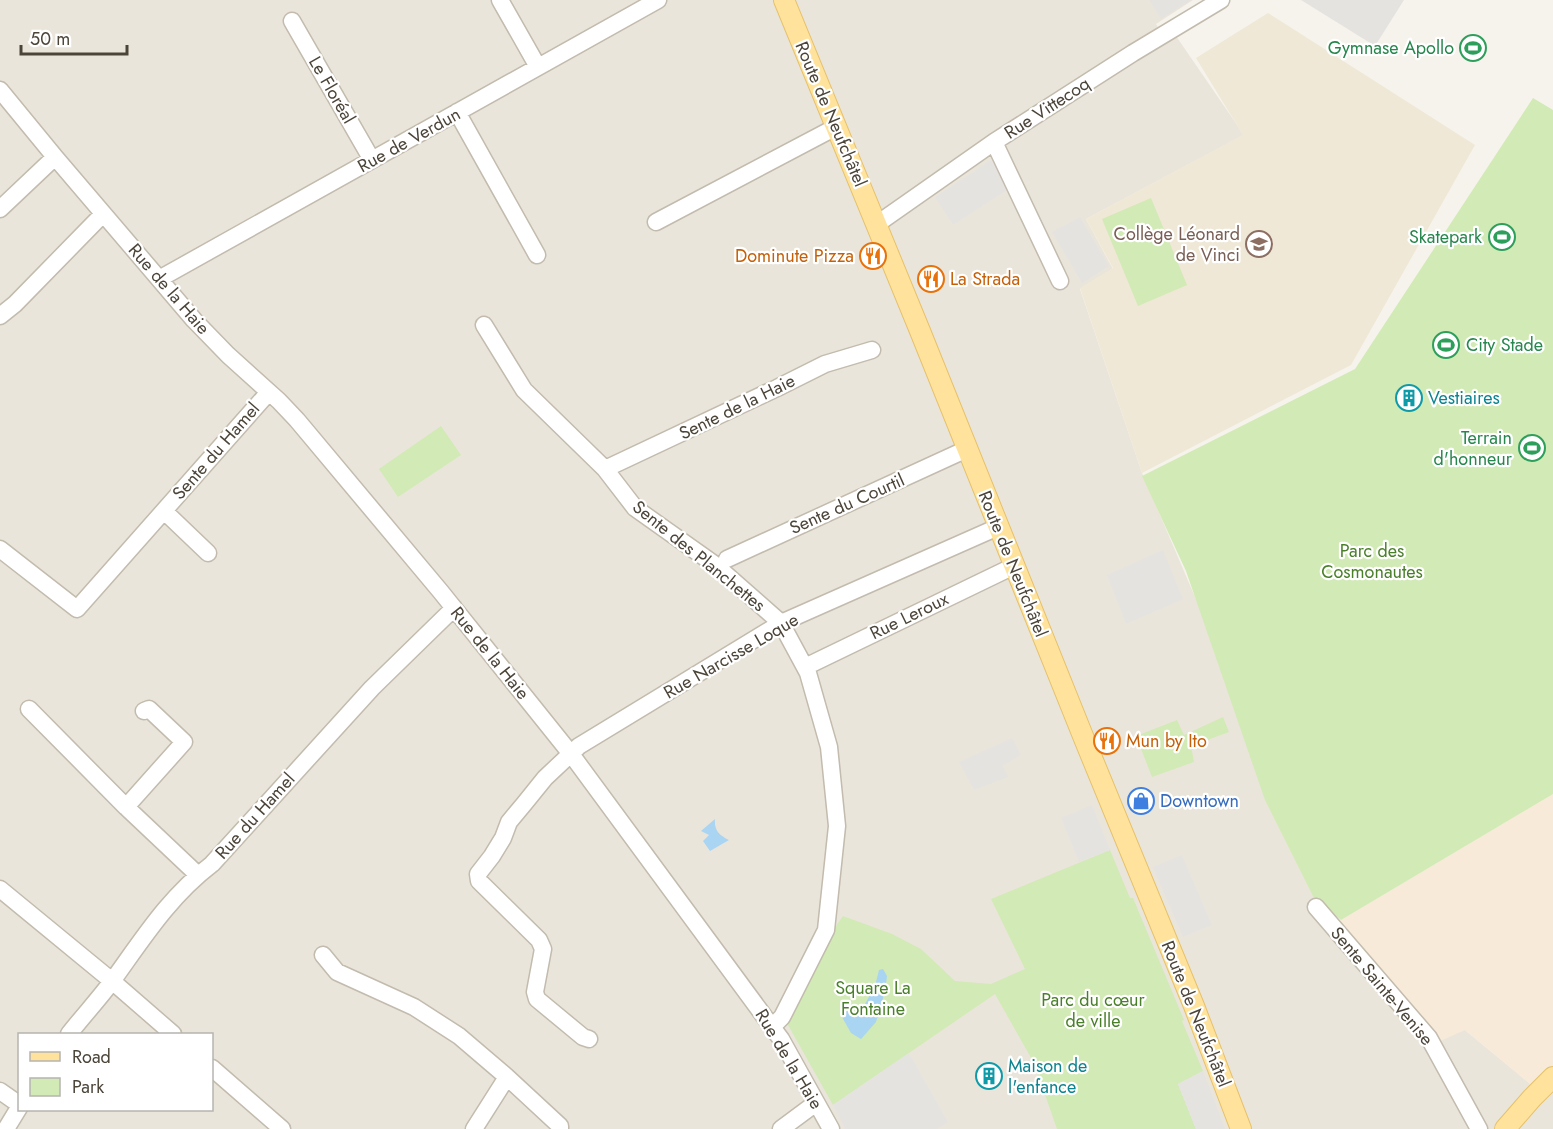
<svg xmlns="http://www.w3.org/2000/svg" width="1553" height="1129" font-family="Jost,sans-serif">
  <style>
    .residential { fill: #eae5da; fill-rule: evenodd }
    .commercial { fill: #f7ead8 }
    .education { fill: #efe8d6 }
    .green { fill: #d2eab5 }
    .parking { fill: #e5e3e0 }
    .water { fill: #a9d4f2 }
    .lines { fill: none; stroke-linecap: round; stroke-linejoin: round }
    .minor-casing { stroke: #c2bbae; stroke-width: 19 }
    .major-casing { stroke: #e6c16a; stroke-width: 22 }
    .minor { stroke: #fff; stroke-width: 16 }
    .major { stroke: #ffe39c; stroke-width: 20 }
    .labels { text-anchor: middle; stroke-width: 4.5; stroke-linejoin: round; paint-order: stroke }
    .leisure-label { font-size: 18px; fill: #27864d; stroke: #fff; text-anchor: end }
    .street-label { font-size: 18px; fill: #4b4439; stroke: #fff }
    .education-label { font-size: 18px; fill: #785e54; stroke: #fff; text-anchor: end }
    .food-label { font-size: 18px; fill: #c56008; stroke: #fff; text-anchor: start }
    .culture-label { font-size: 18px; fill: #0d838f; stroke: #fff; text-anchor: start }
    .park-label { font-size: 18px; fill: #4a7f2a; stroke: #fff }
    .shop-label { font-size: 18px; fill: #366cbe; stroke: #fff; text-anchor: start }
  </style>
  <rect width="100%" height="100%" fill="#f6f3ec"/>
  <path class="residential" d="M0,0H1193L1156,24L1167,41L1176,36L1244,135L1086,219L1113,269L1080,289L1142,473L1334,922L1540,1092L1553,1076V1129H0ZM20,1034H212V1110H20Z"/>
  <path class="commercial" d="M1553,794V1076L1541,1093L1465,1030L1436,1043L1334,922L1341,920Z"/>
  <path class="education" d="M1268,13L1475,145L1351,365L1142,473L1080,288L1113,268L1086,219L1243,135L1196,58Z"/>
  <path class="green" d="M1533,98L1553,110V794L1341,920L1315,900L1265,800L1186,571L1142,476L1355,369Z
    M1151,198L1187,285L1138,306L1102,219Z
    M441,426L461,455L398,497L379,469Z
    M1223,717L1229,732L1191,746L1194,762L1152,777L1136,736L1177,720L1184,735Z
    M1110,850L1130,898H1133L1184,1020L1182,1021L1203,1071L1178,1084L1196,1129H1057L1034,1063L995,994L833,1105L788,1025L789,1018L831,933L843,916L892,934L921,949L955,981L991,984L1025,969L991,899Z"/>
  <path class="parking" d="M1149,0H1191L1161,19Z
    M1301,0H1404L1375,46Z
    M991,160L1010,188L953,225L935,197Z
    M1080,217L1109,266L1082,283L1052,232Z
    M1163,550L1183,599L1126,624L1107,575Z
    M1012,738L1021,755L1003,766L1008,777L974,790L959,762Z
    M1092,805L1110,850L1079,862L1061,818Z
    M1182,855L1212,925L1183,937L1153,867Z
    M909,1053L948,1122L937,1129H845L833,1105Z
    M1203,1071L1225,1129H1196L1178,1084Z"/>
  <path class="water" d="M715,819C714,830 719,835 729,840L710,851L703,841L709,835L701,831Z
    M883,969L887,976L885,991L876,1022L861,1039L851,1033L842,1017L846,1011L853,1012L865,1004L875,986L879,970Z"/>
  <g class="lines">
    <defs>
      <path id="minor" d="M500,0L538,67
        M292,21L372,160
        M0,90L55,157L194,320L228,355L279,401L297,420L441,592L571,754L772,1027L781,1039L831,1129
        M457,112L537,255
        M994,142L1060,281
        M0,209L55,157
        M656,222L836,127
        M877,224L994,142L1133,53L1221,0
        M159,279L658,0
        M0,316L15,304L103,214
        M484,325L524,390L605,469L635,508L714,564L781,623L808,673L829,747L837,826L826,930L782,1017L772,1027
        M605,469L777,388L825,364L872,350
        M164,511L208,553
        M0,549L77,609L269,392
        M727,559L967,449
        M805,667L1014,566
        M29,709L126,807
        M144,711L149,709L184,742L126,807L198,875
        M0,889L112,981L173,1034
        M1316,907L1429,1038L1479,1129
        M323,955L337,972L414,1007L459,1036L507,1077L474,1129
        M69,1034C83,1016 99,999 113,980C144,937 169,897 212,864L372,688L454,608
        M589,1039L583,1037L537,999L535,992L543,949L539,940L479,881L478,874L492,856L503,838L509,822L524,804L545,778L579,746L781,623L998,527
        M212,1068L282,1129
        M507,1077L560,1126V1129
        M0,1091L20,1105
        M6,1129L20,1106
        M781,1129L816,1103"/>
      <path id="major" d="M784,0L920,331L1085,741L1194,1006L1241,1129
        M1505,1129L1532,1098L1553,1077"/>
    </defs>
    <use href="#minor" class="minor-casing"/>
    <use href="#major" class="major-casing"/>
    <use href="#minor" class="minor"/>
    <use href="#major" class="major"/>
  </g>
  <defs>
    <symbol id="stadium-ring" viewBox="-11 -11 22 22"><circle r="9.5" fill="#fff" stroke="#2e9e5b" stroke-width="1.5"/><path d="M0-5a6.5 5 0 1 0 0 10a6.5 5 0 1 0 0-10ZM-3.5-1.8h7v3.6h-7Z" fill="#2e9e5b"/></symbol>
    <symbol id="school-ring" viewBox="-11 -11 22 22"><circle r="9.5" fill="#fff" stroke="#8d6e63" stroke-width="1.5"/><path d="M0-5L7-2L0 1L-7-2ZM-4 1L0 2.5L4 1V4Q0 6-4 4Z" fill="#8d6e63"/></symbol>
    <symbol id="restaurant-ring" viewBox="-11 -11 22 22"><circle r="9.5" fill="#fff" stroke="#e8710a" stroke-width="1.5"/><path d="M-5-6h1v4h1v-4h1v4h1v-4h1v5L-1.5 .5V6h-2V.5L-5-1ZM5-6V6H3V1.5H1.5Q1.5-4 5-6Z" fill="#e8710a"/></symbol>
    <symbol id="building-ring" viewBox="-11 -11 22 22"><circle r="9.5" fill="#fff" stroke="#0f9aa8" stroke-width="1.5"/><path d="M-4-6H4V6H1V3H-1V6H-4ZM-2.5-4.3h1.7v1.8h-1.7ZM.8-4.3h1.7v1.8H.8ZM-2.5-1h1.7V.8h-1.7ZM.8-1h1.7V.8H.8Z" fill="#0f9aa8"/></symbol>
    <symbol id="shop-ring" viewBox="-11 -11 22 22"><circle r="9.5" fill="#fff" stroke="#3f7fe0" stroke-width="1.5"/><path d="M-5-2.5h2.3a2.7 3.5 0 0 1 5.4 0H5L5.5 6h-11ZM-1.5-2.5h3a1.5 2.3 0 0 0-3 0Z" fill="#3f7fe0"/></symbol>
  </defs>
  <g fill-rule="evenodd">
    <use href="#stadium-ring" x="1458" y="33" width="30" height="30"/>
    <use href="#stadium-ring" x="1487" y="222" width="30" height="30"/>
    <use href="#school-ring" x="1244" y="229" width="30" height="30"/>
    <use href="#restaurant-ring" x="858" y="241" width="30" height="30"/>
    <use href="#restaurant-ring" x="916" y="264" width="30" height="30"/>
    <use href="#stadium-ring" x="1431" y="330" width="30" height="30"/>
    <use href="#building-ring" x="1394" y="383" width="30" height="30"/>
    <use href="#stadium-ring" x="1517" y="433" width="30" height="30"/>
    <use href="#restaurant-ring" x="1092" y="726" width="30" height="30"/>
    <use href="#shop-ring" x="1126" y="786" width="30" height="30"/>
    <use href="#building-ring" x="974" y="1061" width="30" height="30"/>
  </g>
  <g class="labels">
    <g class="leisure-label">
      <text x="1454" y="54">Gymnase Apollo</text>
      <text x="1482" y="243">Skatepark</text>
      <text x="1466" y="351" text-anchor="start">City Stade</text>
      <text x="1512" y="444">Terrain<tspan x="1512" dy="21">d'honneur</tspan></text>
    </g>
    <g class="street-label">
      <text transform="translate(332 90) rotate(60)" y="6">Le Floréal</text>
      <text transform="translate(1047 108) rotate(-33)" y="6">Rue Vittecoq</text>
      <text transform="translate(831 114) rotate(67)" y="6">Route de Neufchâtel</text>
      <text transform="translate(409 140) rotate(-29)" y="6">Rue de Verdun</text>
      <text transform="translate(169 289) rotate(49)" y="6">Rue de la Haie</text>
      <text transform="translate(737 407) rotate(-26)" y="6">Sente de la Haie</text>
      <text transform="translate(216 451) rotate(-49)" y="6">Sente du Hamel</text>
      <text transform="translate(847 504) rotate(-24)" y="6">Sente du Courtil</text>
      <text transform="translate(699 556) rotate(39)" y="6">Sente des Planchettes</text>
      <text transform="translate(1013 564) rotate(68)" y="6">Route de Neufchâtel</text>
      <text transform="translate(909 616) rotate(-26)" y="6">Rue Leroux</text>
      <text transform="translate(490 653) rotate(51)" y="6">Rue de la Haie</text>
      <text transform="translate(731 656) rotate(-30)" y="6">Rue Narcisse Loque</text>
      <text transform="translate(255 816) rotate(-48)" y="6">Rue du Hamel</text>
      <text transform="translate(1382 986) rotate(50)" y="6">Sente Sainte-Venise</text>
      <text transform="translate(1196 1014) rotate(68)" y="6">Route de Neufchâtel</text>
      <text transform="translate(789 1059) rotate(59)" y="6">Rue de la Haie</text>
    </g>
    <g class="education-label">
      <text x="1240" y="240">Collège Léonard<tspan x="1240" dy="21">de Vinci</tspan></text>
    </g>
    <g class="food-label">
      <text x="854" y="262" text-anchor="end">Dominute Pizza</text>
      <text x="950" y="285">La Strada</text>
      <text x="1126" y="747">Mun by Ito</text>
    </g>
    <g class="culture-label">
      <text x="1428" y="404">Vestiaires</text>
      <text x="1008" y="1072">Maison de<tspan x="1008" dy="21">l'enfance</tspan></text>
    </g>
    <g class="park-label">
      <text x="1372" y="557">Parc des<tspan x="1372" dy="21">Cosmonautes</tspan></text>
      <text x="873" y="994">Square La<tspan x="873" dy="21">Fontaine</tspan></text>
      <text x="1093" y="1006">Parc du cœur<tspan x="1093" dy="21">de ville</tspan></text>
    </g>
    <g class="shop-label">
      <text x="1160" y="807">Downtown</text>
    </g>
  </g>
  <rect x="18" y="1033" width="195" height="78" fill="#ffffff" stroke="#b7b4b0" stroke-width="1.5"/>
  <rect x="30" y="1052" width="30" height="9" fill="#ffe39c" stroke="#b7b4b0" stroke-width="1.5"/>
  <text x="72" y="1063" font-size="18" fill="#4b4439">Road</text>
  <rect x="30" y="1078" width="30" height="18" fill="#d2eab5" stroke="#b7b4b0" stroke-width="1.5"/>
  <text x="72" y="1093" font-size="18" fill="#4b4439">Park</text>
  <path d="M21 45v9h106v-9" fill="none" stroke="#4b4439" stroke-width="3"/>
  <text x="30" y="45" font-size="18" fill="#4b4439" stroke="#ffffff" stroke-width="4.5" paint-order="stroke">50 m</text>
</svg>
